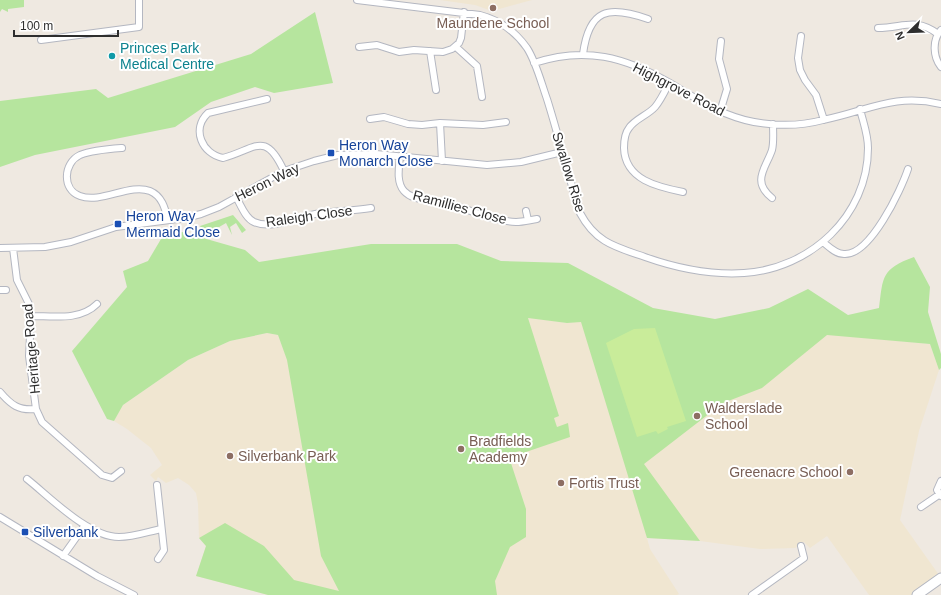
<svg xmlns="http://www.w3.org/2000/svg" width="941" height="595" font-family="Helvetica,sans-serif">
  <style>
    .education { fill: #f0e6d1 }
    .green { fill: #b6e59e }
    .pitch { fill: #c9ec9a }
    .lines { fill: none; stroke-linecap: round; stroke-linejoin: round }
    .street-casing { stroke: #b4b7c1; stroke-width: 8 }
    .secondary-casing { stroke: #b4b7c1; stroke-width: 11 }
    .street { stroke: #fff; stroke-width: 6 }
    .secondary { stroke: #fff; stroke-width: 9 }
    .education-dot { fill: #8d6e63; stroke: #fff; stroke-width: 1.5 }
    .culture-dot { fill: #0f9aa8; stroke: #fff; stroke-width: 1.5 }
    .transit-dot { fill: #1a4fb4; stroke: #fff; stroke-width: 1.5 }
    .labels { text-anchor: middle; stroke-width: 4; stroke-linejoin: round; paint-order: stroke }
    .education-label { font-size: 14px; fill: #785e54; stroke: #fff; text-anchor: start }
    .culture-label { font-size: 14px; fill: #0d838f; stroke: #fff; text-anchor: start }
    .street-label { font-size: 14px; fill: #2e2e2e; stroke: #fff }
    .transit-label { font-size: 14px; fill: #164399; stroke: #fff; text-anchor: start }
  </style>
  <rect width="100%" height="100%" fill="#efe9e1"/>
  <path class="education" d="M440,0H532L492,11L475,5Z
    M527,317L567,323L581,321L828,334L930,344L939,370L919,431L900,520L939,575L911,595H869L827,536L810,548L804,542L795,548L760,549L700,541L647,538L650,549L679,594L677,595H268L196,576L206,546L199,538L198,504L196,493L189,485L178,478L166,483L158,477L156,481L150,475L162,465L151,448L127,429L114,421L123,405L188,360L230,341L267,333L278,335L287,358Z"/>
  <path class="green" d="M0,0H24V7L8,9V12L2,9L0,12Z
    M315,12L333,83L274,93L255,87L211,102L175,127L35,155L0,167V101L96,89L108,98L251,54Z
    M233,215L246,230L242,233L236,223L230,227L232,235L226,223L214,230L217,239L206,235L200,226Z
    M182,232L245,250L259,262L371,244H457L501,261L568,263L653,308L715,319L769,308L808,289L848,315L879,308C883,277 881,269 914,257L930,287L928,312L941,354V368L939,370L930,344L827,335L762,388L723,403L644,464L700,541L647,538L581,322L567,323L528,318L559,416L554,418L557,427L568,423L570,437L523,453L520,451L508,454L526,509V537L510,547L495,581L497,595H268L196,576L206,546L199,538L225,523L264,546L294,580L339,591L321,556L287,360L278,335L267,333L230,341L188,360L123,405L114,421L107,419L72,351L127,287L123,271L148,261L161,239Z"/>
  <path class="pitch" d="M655,328L686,421L667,427L668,429L658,434L656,431L637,437L606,343L634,329Z"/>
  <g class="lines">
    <defs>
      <path id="street" d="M357,0L480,15C499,20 515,31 527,48C536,62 541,82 547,99C559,137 568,175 580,213C596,243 616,247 645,257C676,268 712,275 744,273C810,269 868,216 868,148C868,134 863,122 860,109
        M878,28C903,28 915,17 938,34
        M941,30C932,40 933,57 941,67
        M801,36L798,58L800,70L805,80L816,95L824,120
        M41,40L139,27V0
        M359,47L377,45L399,52L414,50L443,52L452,49L459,43L461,38L464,12
        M456,47L477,66L482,97
        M430,51L436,90
        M583,54C589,9 608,5 648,19
        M534,63C585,46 625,57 670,83C697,99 722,116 754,122C777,126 801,126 823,120C868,111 893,93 941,104
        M669,83C665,91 661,100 655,107C648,115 635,119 629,128C625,133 624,142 624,148C625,180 658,187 683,192
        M267,99L208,113C191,129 202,154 223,158C256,149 265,130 284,171
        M720,112L727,89L719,59L721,41
        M370,119L384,117L408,124L422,125L440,123L483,125L506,122
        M440,123L442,161
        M122,148C108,149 93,150 80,155C63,163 62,190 80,196C101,204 130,183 150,191C162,196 165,208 168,220
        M400,156C399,167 396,182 404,191C412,200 425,199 436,201C463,205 487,221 516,222C523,222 530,220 537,219
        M236,197C241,205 245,218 254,222C272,230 297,217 315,214C333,211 352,211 371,208
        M772,198C751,181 766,168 772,150C774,142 773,132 773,124
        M526,211L528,220
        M823,242C829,247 836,254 844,254C870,256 901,190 908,169
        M0,248L45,247L71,242L116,227L185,218L201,214L219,207L284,171L314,161L338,155L376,154L487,165L521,162L562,152
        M13,248L17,280L29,304L31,316L29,356L36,409L42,422L102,475L112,478L121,471
        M0,290H6
        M31,316C53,316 80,321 97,304
        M0,392C11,405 19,411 36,409
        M27,479C50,497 88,537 119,537C133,537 147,532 161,529
        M941,481L937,490L941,496
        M157,485L164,550L158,559
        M921,507L940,494
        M0,517L97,576L134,595
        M63,556L85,525
        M752,595L804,558L801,546"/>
      <path id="secondary" d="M917,595L941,578"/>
    </defs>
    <use href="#street" class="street-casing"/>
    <use href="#secondary" class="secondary-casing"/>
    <use href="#street" class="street"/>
    <use href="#secondary" class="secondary"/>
  </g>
  <g class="education-dot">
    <circle cx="493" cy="8" r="4"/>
    <circle cx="697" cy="416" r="4"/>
    <circle cx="461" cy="449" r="4"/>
    <circle cx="230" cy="456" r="4"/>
    <circle cx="850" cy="472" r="4"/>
    <circle cx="561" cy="483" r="4"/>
  </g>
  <circle class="culture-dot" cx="112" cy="56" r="4"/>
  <g class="transit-dot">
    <rect x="327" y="149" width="8" height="8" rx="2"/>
    <rect x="114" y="220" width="8" height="8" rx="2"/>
    <rect x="21" y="528" width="8" height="8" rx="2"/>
  </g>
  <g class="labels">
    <g class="education-label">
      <text x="493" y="28" text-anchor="middle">Maundene School</text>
      <text x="705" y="413">Walderslade<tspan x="705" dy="16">School</tspan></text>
      <text x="469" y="446">Bradfields<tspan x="469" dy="16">Academy</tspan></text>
      <text x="238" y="461">Silverbank Park</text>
      <text x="842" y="477" text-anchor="end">Greenacre School</text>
      <text x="569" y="488">Fortis Trust</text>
    </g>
    <g class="culture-label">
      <text x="120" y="53">Princes Park<tspan x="120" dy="16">Medical Centre</tspan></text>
    </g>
    <g class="street-label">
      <text transform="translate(679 89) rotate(27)" y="5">Highgrove Road</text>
      <text transform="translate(569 172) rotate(73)" y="5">Swallow Rise</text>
      <text transform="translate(267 182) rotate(-26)" y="5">Heron Way</text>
      <text transform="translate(460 207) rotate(15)" y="5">Ramillies Close</text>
      <text transform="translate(309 216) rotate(-8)" y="5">Raleigh Close</text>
      <text transform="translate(31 349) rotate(-95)" y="5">Heritage Road</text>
    </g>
    <g class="transit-label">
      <text x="339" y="150">Heron Way<tspan x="339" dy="16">Monarch Close</tspan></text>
      <text x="126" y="221">Heron Way<tspan x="126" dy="16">Mermaid Close</tspan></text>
      <text x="33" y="537">Silverbank</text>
    </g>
  </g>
  <g transform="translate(909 32) rotate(247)" stroke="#ffffff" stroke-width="3" paint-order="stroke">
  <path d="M0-3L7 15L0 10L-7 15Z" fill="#2e2e2e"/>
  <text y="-6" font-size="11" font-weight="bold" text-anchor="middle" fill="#2e2e2e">N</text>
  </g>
  <path d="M14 30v6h104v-6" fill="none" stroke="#2e2e2e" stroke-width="2"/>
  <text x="20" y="30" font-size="12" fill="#2e2e2e" stroke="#ffffff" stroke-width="3" paint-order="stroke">100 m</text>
</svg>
